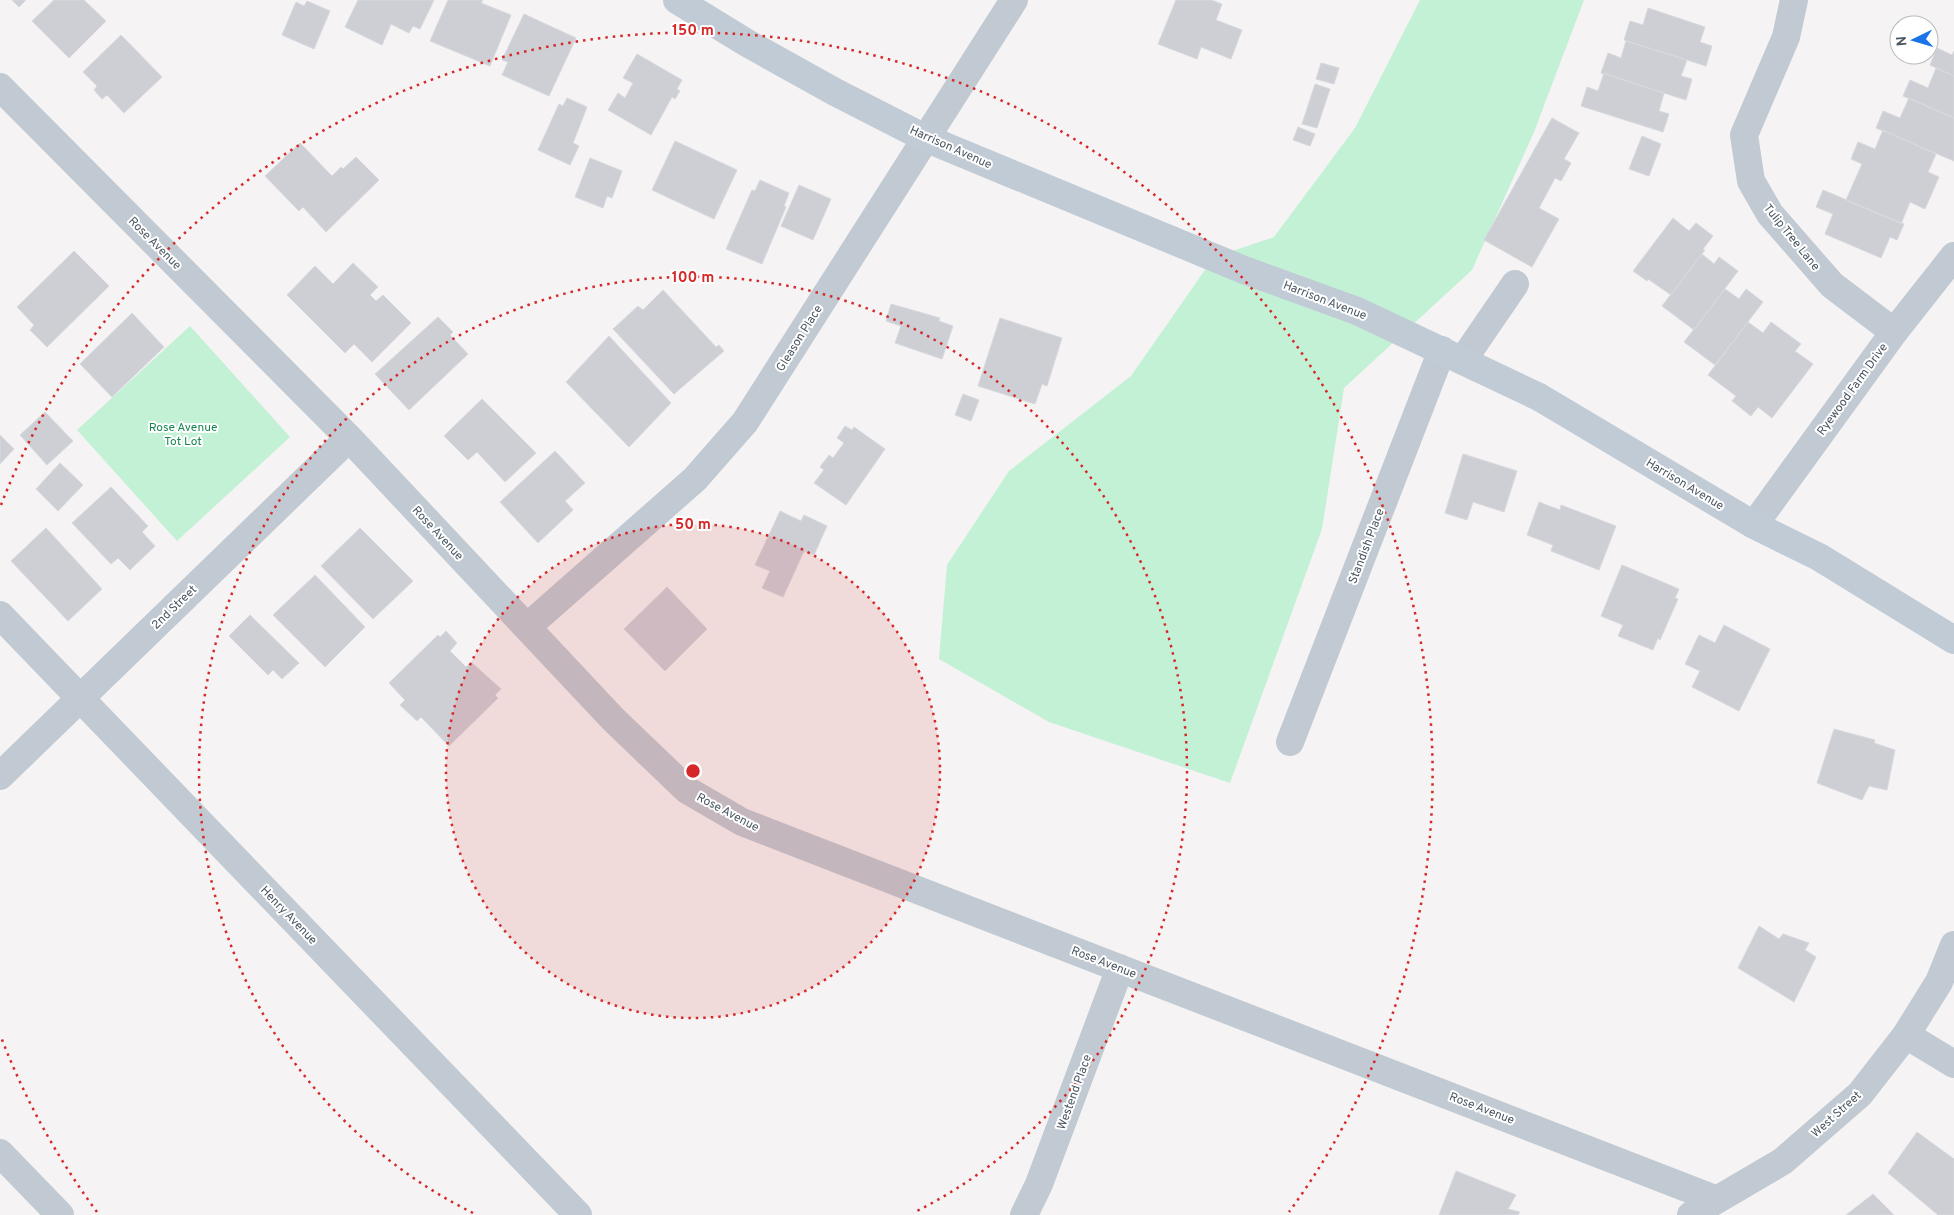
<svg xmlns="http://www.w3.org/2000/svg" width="1954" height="1215" font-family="Overpass,sans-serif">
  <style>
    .green { fill: #c3f1d5 }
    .building { fill: #cdcfd5; stroke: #d7d9de }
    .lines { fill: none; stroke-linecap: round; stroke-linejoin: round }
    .minor { stroke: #c1cad2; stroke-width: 28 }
    .tertiary { stroke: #c1cad2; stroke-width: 28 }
    .secondary { stroke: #c1cbd6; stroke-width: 28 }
    .ring { fill: none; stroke: #d62828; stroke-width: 2.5; stroke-dasharray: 2.5 5 }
    .labels { text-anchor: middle; stroke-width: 4; stroke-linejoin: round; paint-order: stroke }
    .street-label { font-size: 12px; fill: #4a5661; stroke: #fff }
    .park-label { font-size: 12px; fill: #17864f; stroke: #fff }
    .centre { fill: #d62828; stroke: #fff; stroke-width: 2.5 }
    .ring-label { font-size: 15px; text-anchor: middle; font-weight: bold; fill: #d62828; stroke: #fff; stroke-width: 4; stroke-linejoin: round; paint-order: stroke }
  </style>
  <rect width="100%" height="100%" fill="#f5f3f3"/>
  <path class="green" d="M1420,0H1584L1534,132L1472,270L1344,388L1322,529L1230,783L1049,722L939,659L947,565L1009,471L1131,376L1214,257L1274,237L1355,128Z
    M190,326L290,437L177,541L77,430Z"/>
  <path class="building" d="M12,0H26L19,7Z
    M54,0H84L106,21L69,58L32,21Z
    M358,0H434L420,29L413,26L409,33L391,24L382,45L345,27Z
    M448,0H483L481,3L511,15L490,66L430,41Z
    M1176,0H1211L1222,4L1216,20L1242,30L1231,59L1201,47L1197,59L1158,44Z
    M307,1L330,11L314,49L282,35L296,2L304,6Z
    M1648,8L1705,27L1700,42L1712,46L1706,66L1624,40L1630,21L1643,25Z
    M524,14L576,38L549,96L502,75L508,62L502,60Z
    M121,35L162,77L124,113L107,95L102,99L94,90L97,86L83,72Z
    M1626,41L1687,60L1681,76L1692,79L1686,100L1601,73L1608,53L1621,58Z
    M1937,48L1952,55L1954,51V76L1930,65Z
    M637,54L682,80L677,89L680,91L675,99L672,97L651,135L608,110L618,93L625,98L633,83L623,78Z
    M1321,63L1339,68L1334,84L1316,79Z
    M1936,68L1954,76V118L1903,96L1910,80L1928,88Z
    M1604,73L1664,93L1659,111L1669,114L1663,132L1581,106L1587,87L1598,91Z
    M1315,84L1330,89L1317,128L1302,124Z
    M567,98L587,107L573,143L579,146L570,165L538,150L559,104L563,106Z
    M1909,98L1954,118V161L1876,128L1883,111L1900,118Z
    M1552,118L1579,133L1564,159L1571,163L1561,181L1555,178L1539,208L1559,219L1532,267L1484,240Z
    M1298,127L1315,134L1310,146L1293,140Z
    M1883,130L1936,154L1928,172L1939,177L1925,209L1910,202L1901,224L1846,200L1862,164L1851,159L1858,142L1875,149Z
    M1642,136L1661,144L1649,176L1629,169Z
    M675,141L737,170L714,219L652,190Z
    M300,143L332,176L341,167L343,169L356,157L379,180L326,232L303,207L299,211L265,176Z
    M590,158L622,171L612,198L607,196L603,208L575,197Z
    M760,180L789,193L784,206L786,207L762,264L726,249L752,190L755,191Z
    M799,185L831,199L813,240L781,226Z
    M1823,190L1904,224L1897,240L1890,237L1881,258L1825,234L1833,214L1816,207Z
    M1673,218L1689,231L1696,223L1713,236L1703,249L1705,250L1671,295L1648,279L1647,281L1633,271Z
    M74,251L109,286L47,347L30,330L34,325L17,307Z
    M1702,254L1714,264L1719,257L1738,271L1694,330L1662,306Z
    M353,263L378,287L370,295L376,301L383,295L411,323L372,362L354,344L345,353L287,295L315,266L333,284Z
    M1725,289L1739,299L1746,289L1763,302L1715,365L1684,342Z
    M663,290L716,347L719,345L724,351L674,394L613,329L638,306L643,310Z
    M891,304L940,318L939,321L953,326L942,359L895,343L901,326L886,321Z
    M132,313L164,347L112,397L80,364Z
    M438,317L453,332L450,335L468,354L409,410L375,374Z
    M1000,318L1062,338L1047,386L1042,384L1035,404L978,386Z
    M1748,322L1763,333L1771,322L1801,344L1795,351L1813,364L1772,418L1758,407L1751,416L1732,401L1736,396L1708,375Z
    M609,336L671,403L629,447L566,382Z
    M963,394L979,400L971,421L955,415Z
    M482,399L536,453L505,482L477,452L468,460L444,436Z
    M45,412L73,441L47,465L20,435Z
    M845,426L852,430L854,427L885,449L846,505L814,483L824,470L820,467L829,455L833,458L844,443L837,438Z
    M0,435L14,449L0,464Z
    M555,451L585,483L565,501L573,510L538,543L500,502Z
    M1463,454L1517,471L1504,512L1473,502L1467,520L1445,513Z
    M60,463L83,485L58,511L36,489Z
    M111,487L148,526L142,532L155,546L130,570L118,558L111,564L72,523Z
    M1539,502L1560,510L1561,505L1616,526L1599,570L1551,551L1553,545L1527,535Z
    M780,511L801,521L804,515L827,526L814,555L804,551L783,597L762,588L770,571L755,565Z
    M46,528L102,589L68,621L11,561Z
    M360,528L413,581L373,619L321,566Z
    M1622,565L1679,589L1675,598L1678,599L1660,640L1658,638L1653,650L1618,636L1623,625L1601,616Z
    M315,575L365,627L325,667L273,615Z
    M667,587L707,629L665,671L624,629Z
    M250,615L299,663L282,679L273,670L268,675L229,636Z
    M1724,625L1770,649L1739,711L1692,687L1700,671L1685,664L1699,635L1715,643Z
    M446,631L457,643L450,651L466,667L471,662L501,689L495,695L498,698L449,746L421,717L417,721L400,705L405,700L389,683L438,635L440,637Z
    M1834,729L1875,740L1874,743L1895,750L1887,790L1869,786L1862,800L1817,783Z
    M1759,926L1779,939L1783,934L1809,943L1805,950L1816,957L1794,1002L1738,968Z
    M1917,1132L1954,1159V1215H1938L1888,1173Z
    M1456,1171L1516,1195L1508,1209L1520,1212L1518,1215H1439Z
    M1873,1194L1894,1215H1846Z"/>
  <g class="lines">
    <path class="minor" d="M1794,0L1786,37L1744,135L1751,181L1770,214L1832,285L1894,332
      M0,87L349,438L613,719L687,790L742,822L1715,1199
      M1463,360L1515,284
      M1754,525L1894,332L1954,256
      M0,615L578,1215
      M527,627L695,479L745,422L1014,0
      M1290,742L1442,350
      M0,776L349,438
      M1906,1035L1954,1064
      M0,1153L60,1215
      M1024,1215L1039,1184L1120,968"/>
    <path class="tertiary" d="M1691,1215L1783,1161L1860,1094L1906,1035L1939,982L1954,945"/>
    <path class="secondary" d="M677,0L747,43L835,92L925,138L1244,270L1357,311L1539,397L1754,525L1819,557L1954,640"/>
  </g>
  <circle cx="693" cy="771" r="247" fill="#d62828" fill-opacity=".12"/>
  <g class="ring">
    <circle cx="693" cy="771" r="247"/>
    <path d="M473 1213A494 494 0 1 1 913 1213"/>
    <path d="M97 1212A741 741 0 0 1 1 1037M1 505A741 741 0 1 1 1289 1212"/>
  </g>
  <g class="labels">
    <g class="street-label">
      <text transform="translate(951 147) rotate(24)" y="4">Harrison Avenue</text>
      <text transform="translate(1792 237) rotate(51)" y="4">Tulip Tree Lane</text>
      <text transform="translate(155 243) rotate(45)" y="4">Rose Avenue</text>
      <text transform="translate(1325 300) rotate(21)" y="4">Harrison Avenue</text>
      <text transform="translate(799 338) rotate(-58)" y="4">Gleason Place</text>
      <text transform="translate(1852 389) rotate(-54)" y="4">Ryewood Farm Drive</text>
      <text transform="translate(1685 484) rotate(31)" y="4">Harrison Avenue</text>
      <text transform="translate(438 533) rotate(47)" y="4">Rose Avenue</text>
      <text transform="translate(1366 546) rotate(-69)" y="4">Standish Place</text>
      <text transform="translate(174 607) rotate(-44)" y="4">2nd Street</text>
      <text transform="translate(728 812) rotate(28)" y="4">Rose Avenue</text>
      <text transform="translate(289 915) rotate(46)" y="4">Henry Avenue</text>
      <text transform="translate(1104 962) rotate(21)" y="4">Rose Avenue</text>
      <text transform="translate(1074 1092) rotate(-70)" y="4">Westend Place</text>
      <text transform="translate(1482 1108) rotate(21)" y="4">Rose Avenue</text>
      <text transform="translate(1836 1114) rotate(-42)" y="4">West Street</text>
    </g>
    <g class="park-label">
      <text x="183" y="431">Rose Avenue<tspan x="183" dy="14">Tot Lot</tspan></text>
    </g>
  </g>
  <circle cx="693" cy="771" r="8" class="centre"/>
  <g class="ring-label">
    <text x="693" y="35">150 m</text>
    <text x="693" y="282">100 m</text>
    <text x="693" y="529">50 m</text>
  </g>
  <g transform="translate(1914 40) rotate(265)"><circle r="24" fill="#ffffff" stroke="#b7bbc0"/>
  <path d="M0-4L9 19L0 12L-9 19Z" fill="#1a73e8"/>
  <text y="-8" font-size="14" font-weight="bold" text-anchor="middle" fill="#4a5661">N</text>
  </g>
</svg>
